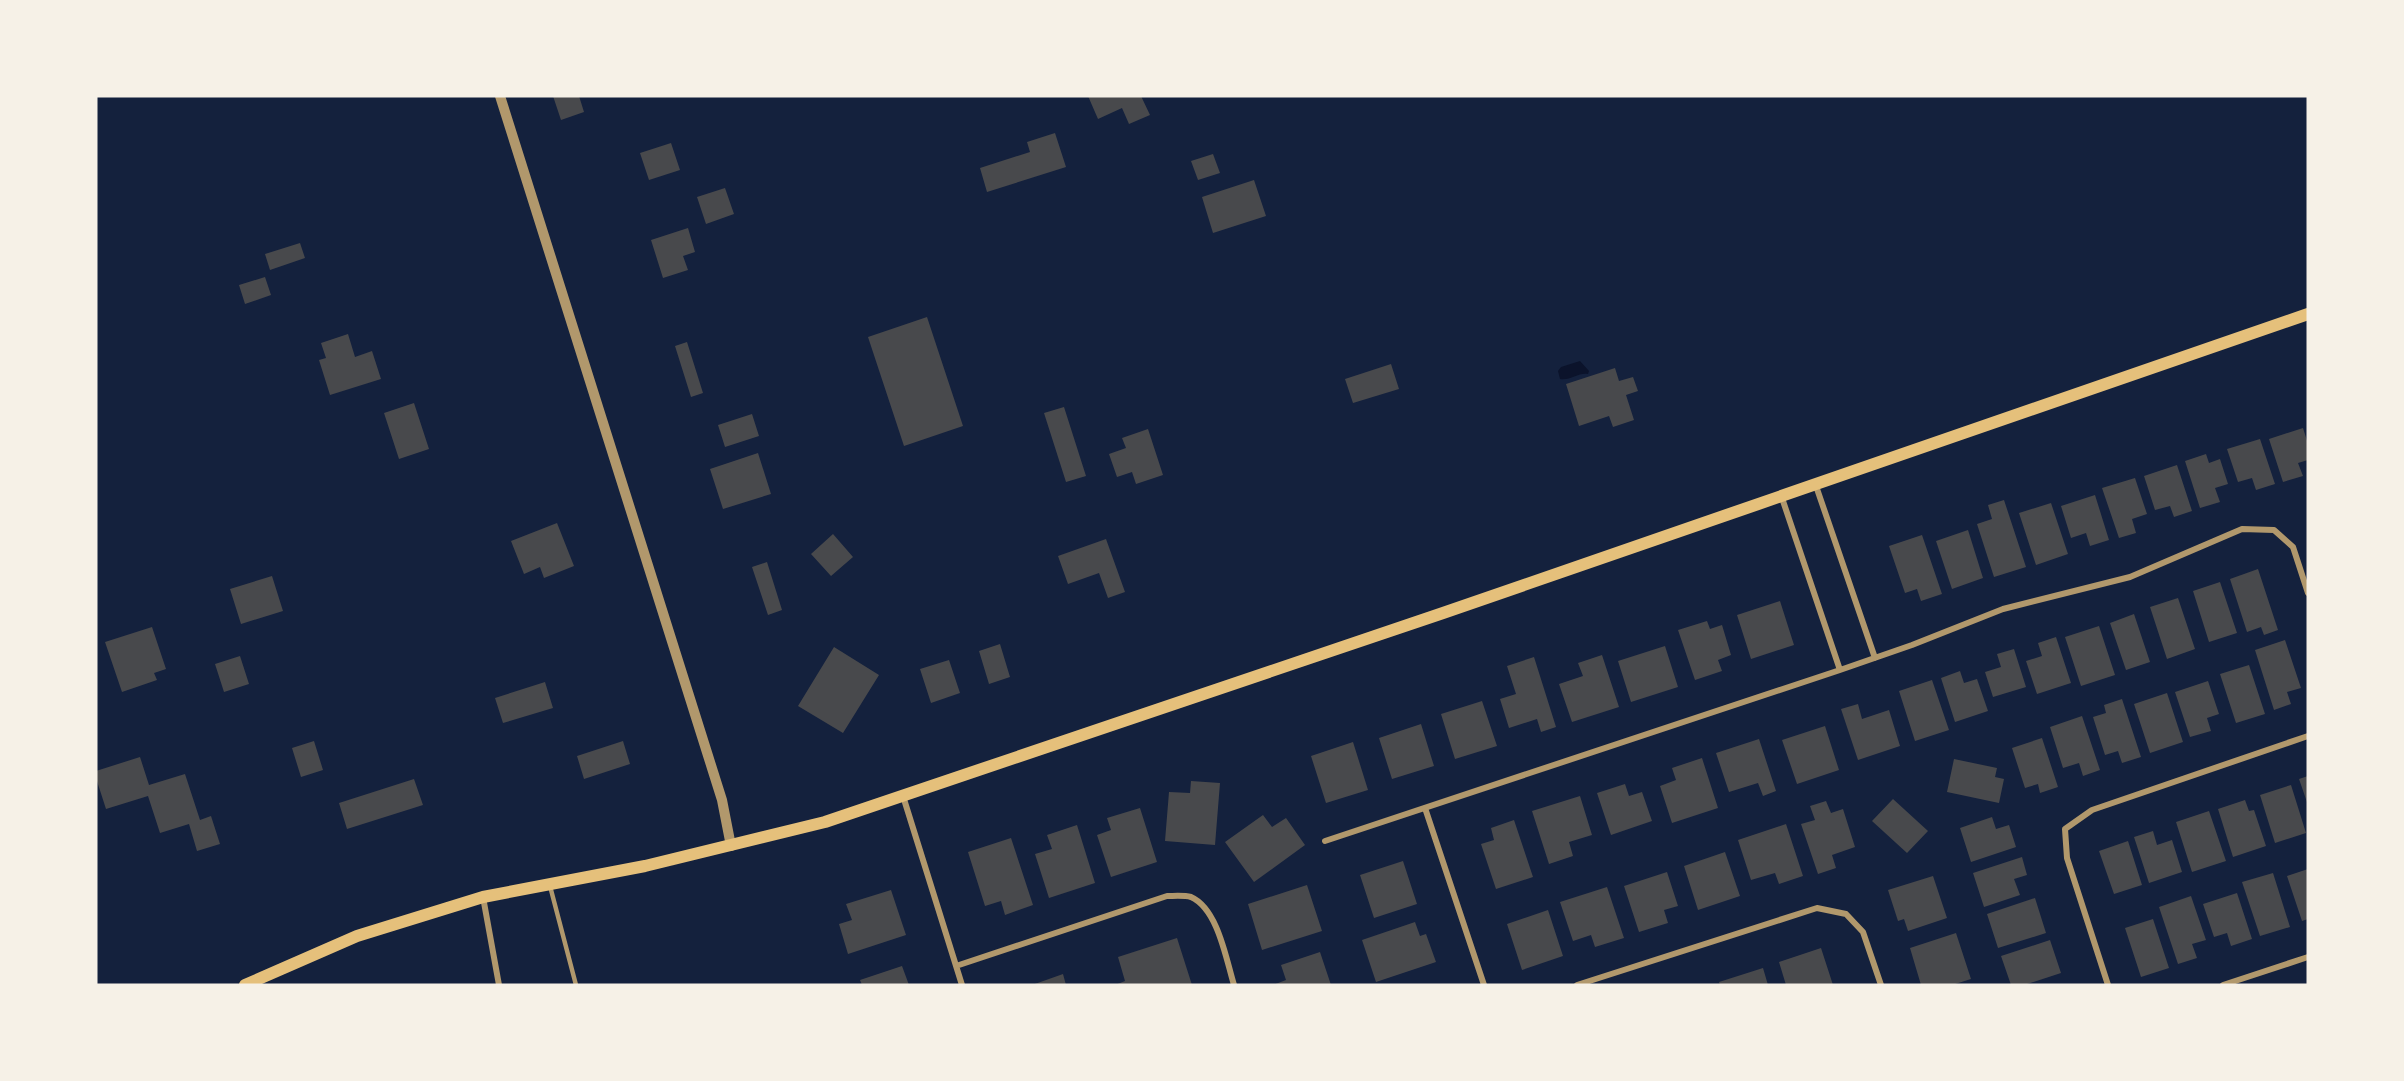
<svg xmlns="http://www.w3.org/2000/svg" width="2404" height="1081" font-family="'Asap Condensed',sans-serif">
  <style>
    .water { fill: #0b132b }
    .building { fill: #48494c }
    .lines { fill: none; stroke-linecap: round; stroke-linejoin: round }
    .service { stroke: #b1986c; stroke-width: 4.5 }
    .minor { stroke: #b1986c; stroke-width: 6 }
    .tertiary { stroke: #b1986c; stroke-width: 10 }
    .secondary { stroke: #e5c07b; stroke-width: 12 }
  </style>
  <rect width="100%" height="100%" fill="#14213d"/>
  <path class="water" d="M1580,361L1589,371L1588,374C1579,372 1570,381 1560,379L1558,371L1561,367Z"/>
  <path class="building" d="M553,96H579L584,112L561,120Z
    M1088,96H1141L1150,115L1129,124L1122,108L1098,119Z
    M1055,133L1066,167L987,192L980,168L1030,152L1027,142Z
    M671,143L680,170L649,180L640,153Z
    M1213,154L1220,173L1198,180L1191,161Z
    M1254,180L1266,216L1213,233L1202,197Z
    M725,188L734,214L706,224L697,197Z
    M688,228L695,252L683,256L688,270L663,278L651,240Z
    M300,243L305,258L270,270L265,254Z
    M265,277L271,295L245,304L239,285Z
    M927,317L963,426L904,446L868,337Z
    M348,334L355,357L372,351L381,379L330,395L319,360L326,358L321,343Z
    M687,342L703,393L691,397L675,346Z
    M1391,364L1399,389L1353,403L1345,379Z
    M1615,368L1619,381L1633,377L1638,391L1626,395L1634,420L1613,427L1609,416L1579,426L1566,384Z
    M414,403L429,449L399,459L384,413Z
    M1064,407L1086,476L1066,482L1044,413Z
    M752,414L759,436L725,447L718,425Z
    M2303,428L2308,444V460L2298,463L2303,476L2283,482L2269,439Z
    M1148,429L1163,475L1136,484L1132,472L1117,477L1109,454L1126,448L1122,438Z
    M2260,439L2275,484L2256,490L2252,478L2238,482L2227,449Z
    M758,453L771,494L723,509L710,469Z
    M2206,454L2209,463L2220,459L2228,484L2215,488L2220,502L2200,508L2185,461Z
    M2177,465L2192,511L2174,517L2170,506L2155,510L2144,476Z
    M2135,478L2147,514L2132,519L2136,533L2119,538L2102,488Z
    M2095,495L2109,540L2090,546L2086,533L2071,538L2061,506Z
    M2004,500L2026,567L1994,577L1977,524L1992,519L1988,505Z
    M2051,503L2068,554L2036,565L2019,513Z
    M557,523L574,566L544,578L540,567L524,574L511,541Z
    M1968,530L1983,578L1952,589L1936,541Z
    M833,534L853,557L831,576L811,554Z
    M1922,535L1942,594L1921,601L1917,589L1905,593L1889,546Z
    M1106,539L1125,592L1108,598L1099,573L1068,584L1058,556Z
    M767,562L782,610L768,615L752,567Z
    M2258,569L2278,630L2264,635L2261,627L2247,632L2230,579Z
    M272,576L283,611L241,624L230,589Z
    M2220,582L2237,633L2209,642L2193,591Z
    M2178,598L2195,649L2167,659L2150,607Z
    M1780,601L1794,645L1751,659L1737,615Z
    M2134,614L2150,662L2126,670L2110,623Z
    M1707,621L1710,629L1722,625L1731,655L1718,660L1722,671L1695,680L1678,630Z
    M2099,626L2115,675L2081,686L2065,637Z
    M152,627L166,669L154,673L157,680L122,692L105,642Z
    M2056,637L2071,683L2037,694L2026,661L2042,656L2038,643Z
    M2285,640L2301,688L2287,692L2291,704L2274,710L2255,650Z
    M1000,644L1010,677L989,684L979,651Z
    M1665,646L1678,687L1631,702L1618,661Z
    M834,647L879,675L843,733L798,706Z
    M2014,649L2026,687L1993,697L1985,672L2001,667L1997,654Z
    M1602,655L1619,707L1572,722L1559,684L1583,676L1578,663Z
    M240,656L249,684L224,692L215,664Z
    M1534,657L1556,727L1541,732L1537,719L1509,728L1500,699L1516,694L1507,666Z
    M949,660L960,693L931,703L920,669Z
    M2249,665L2265,714L2236,723L2220,674Z
    M1960,671L1964,683L1977,679L1988,711L1955,722L1941,678Z
    M1932,680L1949,730L1915,741L1899,691Z
    M2208,681L2219,714L2207,718L2211,731L2190,737L2175,692Z
    M545,682L553,708L503,723L495,698Z
    M2167,693L2183,742L2150,753L2134,704Z
    M2122,699L2141,757L2122,763L2118,751L2105,755L2093,717L2106,713L2104,705Z
    M1482,701L1497,746L1455,759L1441,714Z
    M1858,704L1862,719L1889,710L1900,746L1858,760L1841,709Z
    M2082,716L2100,770L2083,776L2079,763L2063,768L2050,727Z
    M1421,724L1434,766L1392,779L1379,738Z
    M1825,726L1839,770L1797,784L1782,740Z
    M2042,738L2058,787L2040,793L2038,784L2025,788L2012,748Z
    M1759,739L1776,791L1763,796L1758,783L1729,792L1716,753Z
    M314,741L323,770L301,777L292,748Z
    M623,741L630,764L584,779L577,756Z
    M1353,742L1368,790L1326,803L1311,756Z
    M140,757L149,785L185,774L200,820L211,816L220,844L197,851L189,824L160,833L148,796L106,809L96,778V771Z
    M1702,758L1718,808L1672,823L1660,786L1676,780L1672,768Z
    M1954,759L1997,768L1995,777L2004,779L1999,803L1947,792Z
    M2308,776V805L2299,779Z
    M414,779L423,805L347,829L339,803Z
    M1191,781L1220,783L1215,845L1165,841L1169,792L1190,793Z
    M1625,784L1629,796L1642,792L1652,821L1611,835L1597,793Z
    M2291,785L2306,833L2275,843L2260,795Z
    M1580,796L1592,835L1569,842L1573,856L1549,864L1532,811Z
    M1893,799L1928,831L1907,853L1872,821Z
    M2245,800L2249,811L2254,810L2266,846L2233,857L2218,809Z
    M1826,801L1831,813L1843,809L1855,847L1832,855L1836,868L1818,874L1801,824L1815,820L1810,806Z
    M1140,808L1157,862L1111,877L1097,835L1111,830L1107,818Z
    M2209,811L2226,861L2192,872L2176,822Z
    M1263,815L1272,827L1286,818L1305,845L1254,882L1225,842Z
    M1992,817L1996,829L2009,825L2016,847L1971,862L1960,828Z
    M1514,820L1533,877L1496,889L1481,844L1494,840L1491,828Z
    M1786,824L1803,876L1779,884L1775,873L1751,880L1738,840Z
    M1077,825L1095,883L1049,898L1035,854L1052,849L1047,835Z
    M2153,831L2157,845L2172,840L2182,872L2149,883L2134,837Z
    M1011,838L1033,905L1005,915L1001,901L985,906L968,852Z
    M2128,841L2142,885L2114,894L2099,851Z
    M1725,852L1740,896L1698,910L1684,866Z
    M2022,857L2027,875L2014,879L2020,895L1984,907L1973,873Z
    M1403,861L1417,904L1374,918L1360,875Z
    M2308,869V919L2302,921L2287,876Z
    M1667,872L1678,906L1664,910L1668,923L1639,932L1624,886Z
    M2273,873L2290,927L2260,936L2242,882Z
    M1933,876L1947,918L1908,931L1904,919L1898,921L1888,890Z
    M1307,885L1322,931L1262,950L1248,904Z
    M1607,887L1624,938L1595,947L1591,935L1573,941L1560,902Z
    M891,890L906,935L848,954L839,924L852,920L846,904Z
    M2237,893L2252,939L2231,946L2227,933L2214,937L2203,904Z
    M2191,896L2206,940L2192,944L2197,958L2178,964L2159,907Z
    M2035,898L2046,933L1998,948L1987,914Z
    M1548,910L1563,956L1522,970L1507,924Z
    M2153,919L2169,968L2141,977L2125,928Z
    M1415,922L1420,936L1426,934L1436,962L1376,982L1362,940Z
    M1956,933L1971,979L1952,985H1921L1910,948Z
    M1177,938L1192,985H1115L1125,981L1118,957Z
    M2050,940L2061,973L2024,985H2011L2001,956Z
    M1821,948L1833,985H1786L1779,962Z
    M1320,952L1331,985H1273L1286,980L1281,965Z
    M902,966L909,985H862L860,980Z
    M1763,968L1768,985H1720L1719,982Z
    M1063,974L1066,985H1032Z"/>
  <g class="lines">
    <path class="service" d="M550,886L576,985"/>
    <path class="minor" d="M1815,483L1875,658
      M1781,495L1840,670
      M903,796L962,985
      M1425,808L1484,985
      M1325,841L1840,670L1912,645L2003,609L2130,577L2242,529L2274,530L2293,547L2308,593
      M483,897L499,985
      M956,966L1167,896C1174,896 1184,895 1191,897C1218,909 1226,959 1234,985
      M1577,985L1817,908L1846,914L1863,932L1881,985
      M2108,985L2067,858L2065,829L2092,810L2308,736
      M2223,985L2308,957"/>
    <path class="tertiary" d="M500,96L722,800L731,846"/>
    <path class="secondary" d="M245,985L357,936L483,897L645,866L825,822L1443,613L2308,314"/>
  </g>
  <rect width="2404" height="1081" fill="none" stroke="#f6f1e7" stroke-width="195"/>
</svg>
